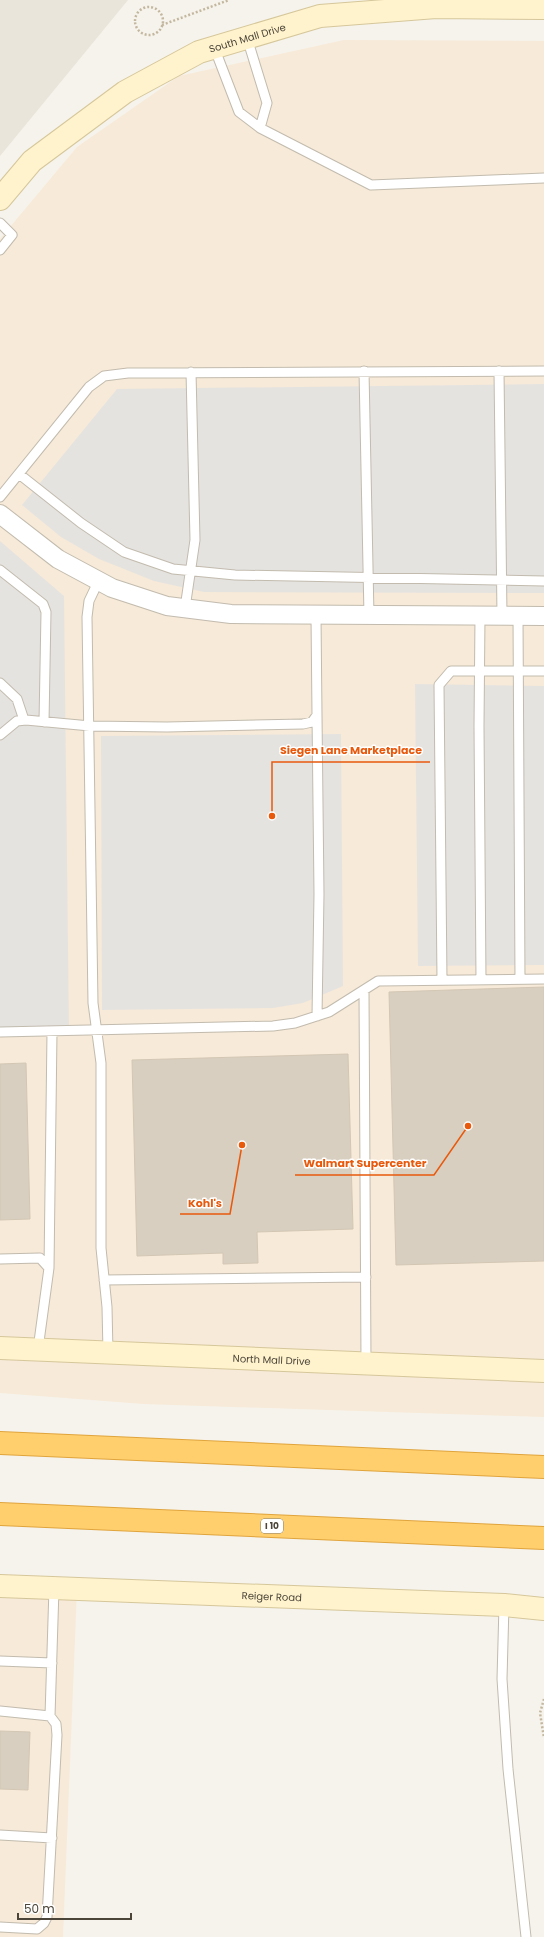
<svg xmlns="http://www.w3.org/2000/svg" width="544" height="1937" font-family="Poppins,sans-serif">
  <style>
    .residential { fill: #eae5da }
    .commercial { fill: #f7ead8 }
    .parking { fill: #e5e3e0 }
    .building { fill: #d8cfc1; stroke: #d3c7b4 }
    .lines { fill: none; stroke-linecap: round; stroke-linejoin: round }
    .lane-casing { stroke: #c2bbae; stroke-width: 11 }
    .street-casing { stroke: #c2bbae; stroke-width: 20 }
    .secondary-casing { stroke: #d6c79b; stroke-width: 24 }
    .highway-casing { stroke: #e0a43c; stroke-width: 24 }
    .path { stroke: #c4b79f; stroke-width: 2.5; stroke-dasharray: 2 2; stroke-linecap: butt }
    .lane { stroke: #fff; stroke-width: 9 }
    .street { stroke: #fff; stroke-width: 18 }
    .secondary { stroke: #fff3cd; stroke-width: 22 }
    .highway { stroke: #ffcf6e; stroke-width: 22 }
    .labels { text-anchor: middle; stroke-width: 3; stroke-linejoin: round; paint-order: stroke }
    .shield { fill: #fff; stroke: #817c74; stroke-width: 1 }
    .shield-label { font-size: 9px; font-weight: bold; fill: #4b4439 }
    .street-label { font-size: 10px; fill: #4b4439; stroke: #fff }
    .leader { fill: none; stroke: #e8590c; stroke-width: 1.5 }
    .callout-dot { fill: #e8590c; stroke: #fff; stroke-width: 1.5 }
    .callout-label { font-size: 11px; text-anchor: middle; font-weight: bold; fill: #e8590c; stroke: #fff; stroke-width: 3; stroke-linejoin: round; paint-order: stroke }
  </style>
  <rect width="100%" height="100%" fill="#f6f3ec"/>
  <path class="residential" d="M0,0H128L0,156Z"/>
  <path class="commercial" d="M344,40L544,41V1417L144,1404L0,1393V239L77,147L179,76Z
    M0,1586L77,1589L63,1937H0Z"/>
  <path class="parking" d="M544,384V593L204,592L154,581L99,559L61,537L22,505L117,389Z
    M0,541L64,596L69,1032L0,1033Z
    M415,684L544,686V965L418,966Z
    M341,734L343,986L303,1003L273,1008L102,1010L101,736Z"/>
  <path class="building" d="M544,987V1261L396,1265L389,992Z
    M348,1054L353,1229L257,1232L258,1263L223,1264V1253L137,1256L132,1060Z
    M26,1063L30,1219L0,1220V1064Z
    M0,1731L30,1732L28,1790L0,1789Z"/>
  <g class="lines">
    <defs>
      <path id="lane" d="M214,47L239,112L260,128L267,103L247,38
        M260,128L371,185L544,178
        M0,223L12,235L0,250
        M364,371L369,616
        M499,371L502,616
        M19,474L81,523L124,552L173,569L235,575L544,581
        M0,497L89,387L104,376L128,373L544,371
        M0,570L43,604L46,612L44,722
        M99,580L89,601L87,617L93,1003L101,1063V1248L107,1307L108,1352
        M185,608L195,540L191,372
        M480,616L479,726L481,980
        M518,616L520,979
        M0,683L17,699L24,720
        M317,715L319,894L317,1016
        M0,735L17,721L26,720L90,726L167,727L303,724L312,722L317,715L316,616
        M442,980L439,685L451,671H544
        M364,990L366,1363
        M0,1032L273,1026L295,1023L329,1012L378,981L544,979
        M0,1259L40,1258L49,1268L38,1349
        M49,1268L52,1032
        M104,1280L366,1277
        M504,1605L502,1679L508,1769L526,1937
        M0,1661L52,1663
        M0,1711L50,1716L56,1724L57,1735L47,1917L44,1923L37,1929L0,1927
        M50,1716L54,1588
        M0,1835L52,1838"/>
      <path id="street" d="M0,514L58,559L112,588L167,606L231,614L544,616"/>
      <g id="secondary">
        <path id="s1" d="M0,199L32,161L125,92L199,52L320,16L436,7L544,8"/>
        <path id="s2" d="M0,1348L544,1371"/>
        <path id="s3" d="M0,1586L504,1605L544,1609"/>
      </g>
      <path id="highway" d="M0,1443L544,1467
        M0,1514L544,1538"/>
    </defs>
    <use href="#lane" class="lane-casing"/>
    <use href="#street" class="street-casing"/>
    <use href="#secondary" class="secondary-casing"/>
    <use href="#highway" class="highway-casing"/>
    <path class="path" d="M135 21a14 14 0 1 1 28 0a14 14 0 1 1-28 0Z
      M162,25L229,0
      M544,1699L540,1713L544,1738"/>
    <use href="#lane" class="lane"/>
    <use href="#street" class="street"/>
    <use href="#secondary" class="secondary"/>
    <use href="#highway" class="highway"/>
  </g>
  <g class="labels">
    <rect class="shield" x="261" y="1519" width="22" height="14" rx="3"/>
    <g class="shield-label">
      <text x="272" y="1529">I 10</text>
    </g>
    <g class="street-label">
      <text dy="4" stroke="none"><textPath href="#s1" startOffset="300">South Mall Drive</textPath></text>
      <text dy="4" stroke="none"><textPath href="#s2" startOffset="272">North Mall Drive</textPath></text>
      <text dy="4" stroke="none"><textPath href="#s3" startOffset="272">Reiger Road</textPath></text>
    </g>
  </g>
  <path class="leader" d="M272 816L272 762H430M468 1126L434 1175H295M242 1145L230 1214H180"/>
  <g class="callout-dot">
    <circle cx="272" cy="816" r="4"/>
    <circle cx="468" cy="1126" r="4"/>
    <circle cx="242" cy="1145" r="4"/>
  </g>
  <g class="callout-label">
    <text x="351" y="754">Siegen Lane Marketplace</text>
    <text x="365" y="1167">Walmart Supercenter</text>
    <text x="205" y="1207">Kohl's</text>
  </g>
  <path d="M18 1913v6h113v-6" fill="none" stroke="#4b4439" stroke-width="2"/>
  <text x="24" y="1913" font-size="12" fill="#4b4439" stroke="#ffffff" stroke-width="3" paint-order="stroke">50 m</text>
</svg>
